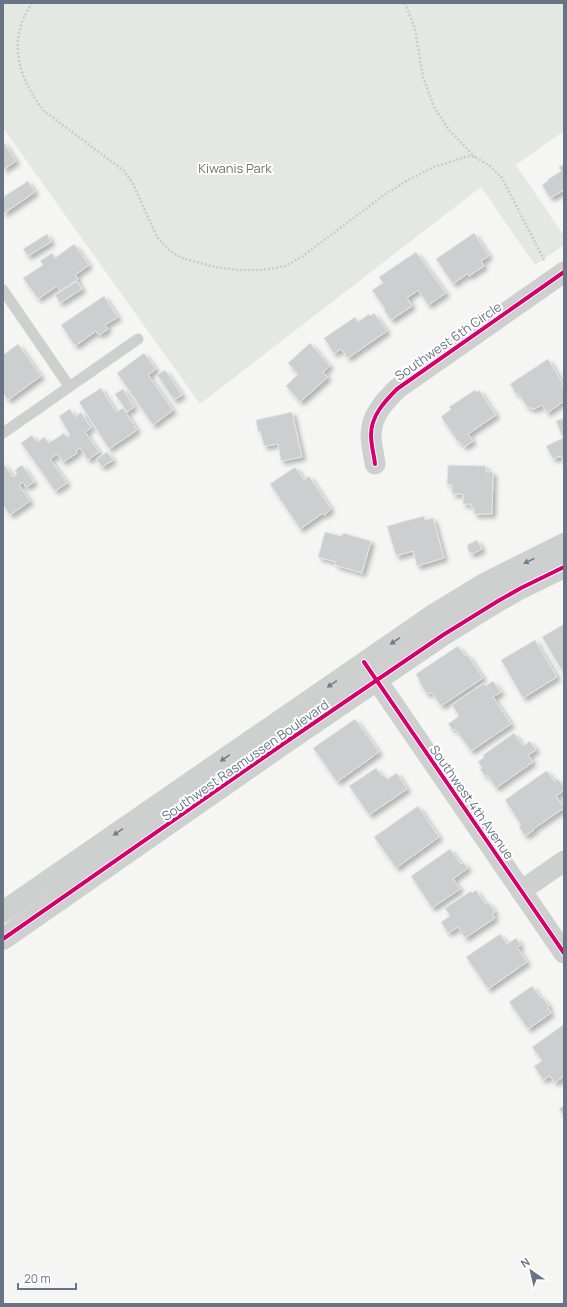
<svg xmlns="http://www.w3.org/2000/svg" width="567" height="1307" font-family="Manrope,sans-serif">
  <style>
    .green { fill: #e4e8e2 }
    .building { fill: #cdcecf; stroke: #e4e4e4; filter: url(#shadow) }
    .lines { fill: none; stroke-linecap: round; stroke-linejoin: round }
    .path { stroke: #cacbcc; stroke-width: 2.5; stroke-dasharray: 2 2; stroke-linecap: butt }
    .service { stroke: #cecfcf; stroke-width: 11 }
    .minor { stroke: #cecfcf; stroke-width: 21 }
    .tertiary { stroke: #cecfcf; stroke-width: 22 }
    .cycleway-casing { stroke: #fff; stroke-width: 6 }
    .cycleway { stroke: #d6006c; stroke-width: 4 }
    .oneway { fill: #717d8b }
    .labels { text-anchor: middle; stroke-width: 4; stroke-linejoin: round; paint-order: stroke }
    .park-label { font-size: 13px; fill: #687a65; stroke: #fff }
    .street-label { font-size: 13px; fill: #677483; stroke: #fff }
  </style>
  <defs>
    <filter id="shadow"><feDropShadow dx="3.5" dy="3.5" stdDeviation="2" flood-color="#0004"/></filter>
  </defs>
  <rect width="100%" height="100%" fill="#f5f5f4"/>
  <path class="green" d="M3,3H564V131L516,165L564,236V245L535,265L481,187L200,404L3,128Z"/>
  <path class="building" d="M3,141L16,161L3,170Z
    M564,164V190L550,198L542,185L548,181L547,180L561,171L559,167Z
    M28,181L35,192L3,214V197Z
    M474,233L489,256L481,261L484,266L469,276L467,274L453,284L436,259Z
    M47,234L51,242L28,256L23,249Z
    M74,244L89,265L75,275L78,279L60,291L57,286L38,299L23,278L43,265L40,261L52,253L55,258Z
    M416,252L446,293L428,305L418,290L407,298L412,306L391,320L384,310L385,309L372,290L383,283L379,277Z
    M77,281L82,289L60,303L55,295Z
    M104,296L118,317L105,325L108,329L99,335L96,331L75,346L61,325Z
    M374,313L387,331L348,358L341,349L334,354L324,338L355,317L358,322L369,314L370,316Z
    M310,343L330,366L323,372L328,377L300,402L286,386L298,374L288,363Z
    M18,344L41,376L8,400L3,393V355Z
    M144,353L156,369L148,375L173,410L153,425L117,373Z
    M548,359L563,384L561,385L564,390V401L547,413L542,405L534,409L527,407L518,393L516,394L510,384Z
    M165,370L182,395L174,400L157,375Z
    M101,388L116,412L123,408L137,430L109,449L79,402Z
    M123,389L134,407L127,412L115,394Z
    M475,390L477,392L479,390L496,415L468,434L473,441L464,447L459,441L458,442L441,417L451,409L449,407Z
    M70,409L75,417L81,412L91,428L85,432L99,452L88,460L80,448L76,451L77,453L63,462L57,454L50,459L67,483L55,491L21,443L32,435L37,442L44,437L49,443L64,433L67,437L70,435L59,416Z
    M292,412L302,457L281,461L278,444L264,446L260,431L258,432L256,420Z
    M564,418V463L561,456L553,459L546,446L563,438L556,421Z
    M107,452L113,460L102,467L96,459Z
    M3,463L13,477L17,474L15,470L22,465L34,482L26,487L23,482L19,485L30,501L10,515L3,505Z
    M448,465L486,466V472H493L492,514H474V507H471V504H463V494H452V485H447Z
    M295,467L304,480L309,476L331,509L324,515L323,513L300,529L270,484Z
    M424,516L425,520L433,518L444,558L417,566L413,551L396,556L387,526Z
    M325,532L342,536L343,533L371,541L362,573L335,565L336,562L318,557Z
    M477,540L482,549L472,554L471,552L469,553L467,545Z
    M564,624V674L542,637Z
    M535,640L557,677L523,698L501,660Z
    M458,646L465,656L467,654L483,678L441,706L431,692L427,694L419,682L420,681L416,674Z
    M493,681L501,692L493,697L511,724L471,751L455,729L453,730L448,724L459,716L452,705L484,683L486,686Z
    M355,719L379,752L337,782L313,748Z
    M514,733L523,746L530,741L536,750L528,755L533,762L496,788L487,775L485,776L480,769L482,768L478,762L484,757L483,755Z
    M376,768L382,776L384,775L387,779L397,773L407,789L369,815L349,786Z
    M546,771L548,772L554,781L558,779L564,788V790L556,796L564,808L533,829L534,830L525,836L519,827L521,825L505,800Z
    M418,806L439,837L396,868L374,837Z
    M450,849L461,864L463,862L468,868L453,879L460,889L432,908L411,876Z
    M476,890L485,904L488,902L495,912L492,914L495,918L465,938L458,927L448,933L441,922L450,916L445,908L471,891L472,893Z
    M500,934L507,944L516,938L521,945L517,947L527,962L488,989L466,957Z
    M532,986L541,998L542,997L549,1006L547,1007L551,1013L528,1029L509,1002Z
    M563,1025L564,1026V1076L555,1083L550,1076L543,1080L534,1066L542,1061L532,1047Z
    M564,1105V1116L559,1109Z"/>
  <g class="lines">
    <path class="path" d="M32,3C28,10 23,18 21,25C11,56 25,87 44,111L124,171L132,182L157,237L170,251L182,258L215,267L237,270H264L285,266L303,256L387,193L410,179L434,167L468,156L475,157L490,166L502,178L545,262
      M405,3L415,29L423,77L434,107L449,130L475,157"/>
    <path class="service" d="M3,290L69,386
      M3,433L138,339"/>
    <path class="minor" d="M375,464C374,455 371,445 371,435C371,416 384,402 397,389L564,272
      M367,666L564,953
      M521,891L564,861"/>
    <path class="tertiary" d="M3,912L432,616L486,583L564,544
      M3,939L286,742L443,635L498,601L521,588L564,567"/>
    <defs>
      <path id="cycleway" d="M375,464C374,455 371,445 371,435C371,416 384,402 397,389L564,272
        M364,662L564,953
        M3,939L286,742L443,635L498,601L521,588L564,567"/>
    </defs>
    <use href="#cycleway" class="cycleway-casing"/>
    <use href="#cycleway" class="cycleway"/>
  </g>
  <defs><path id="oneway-solid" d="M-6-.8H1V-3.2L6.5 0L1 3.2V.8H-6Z"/></defs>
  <g class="oneway">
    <use href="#oneway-solid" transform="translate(529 561) rotate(154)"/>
    <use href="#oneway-solid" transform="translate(395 641) rotate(146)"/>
    <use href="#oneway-solid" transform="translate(332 684) rotate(145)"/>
    <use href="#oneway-solid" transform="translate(225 758) rotate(145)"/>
    <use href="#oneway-solid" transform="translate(118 832) rotate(145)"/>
  </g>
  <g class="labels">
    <g class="park-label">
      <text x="235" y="173">Kiwanis Park</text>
    </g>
    <g class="street-label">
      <text transform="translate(448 341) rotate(-35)" y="5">Southwest 6th Circle</text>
      <text transform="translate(245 760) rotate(-35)" y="5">Southwest Rasmussen Boulevard</text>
      <text transform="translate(472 802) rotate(55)" y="5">Southwest 4th Avenue</text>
    </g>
  </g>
  <rect width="567" height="1307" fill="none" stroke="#677483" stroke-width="8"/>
  <g transform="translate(531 1271) rotate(326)" stroke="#ffffff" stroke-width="3" paint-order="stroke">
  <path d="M0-3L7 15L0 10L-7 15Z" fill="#677483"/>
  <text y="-6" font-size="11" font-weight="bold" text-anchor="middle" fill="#677483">N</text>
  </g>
  <path d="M18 1283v6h58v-6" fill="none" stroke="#677483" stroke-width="2"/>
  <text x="24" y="1283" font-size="12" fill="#677483" stroke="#ffffff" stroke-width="3" paint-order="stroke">20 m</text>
</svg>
